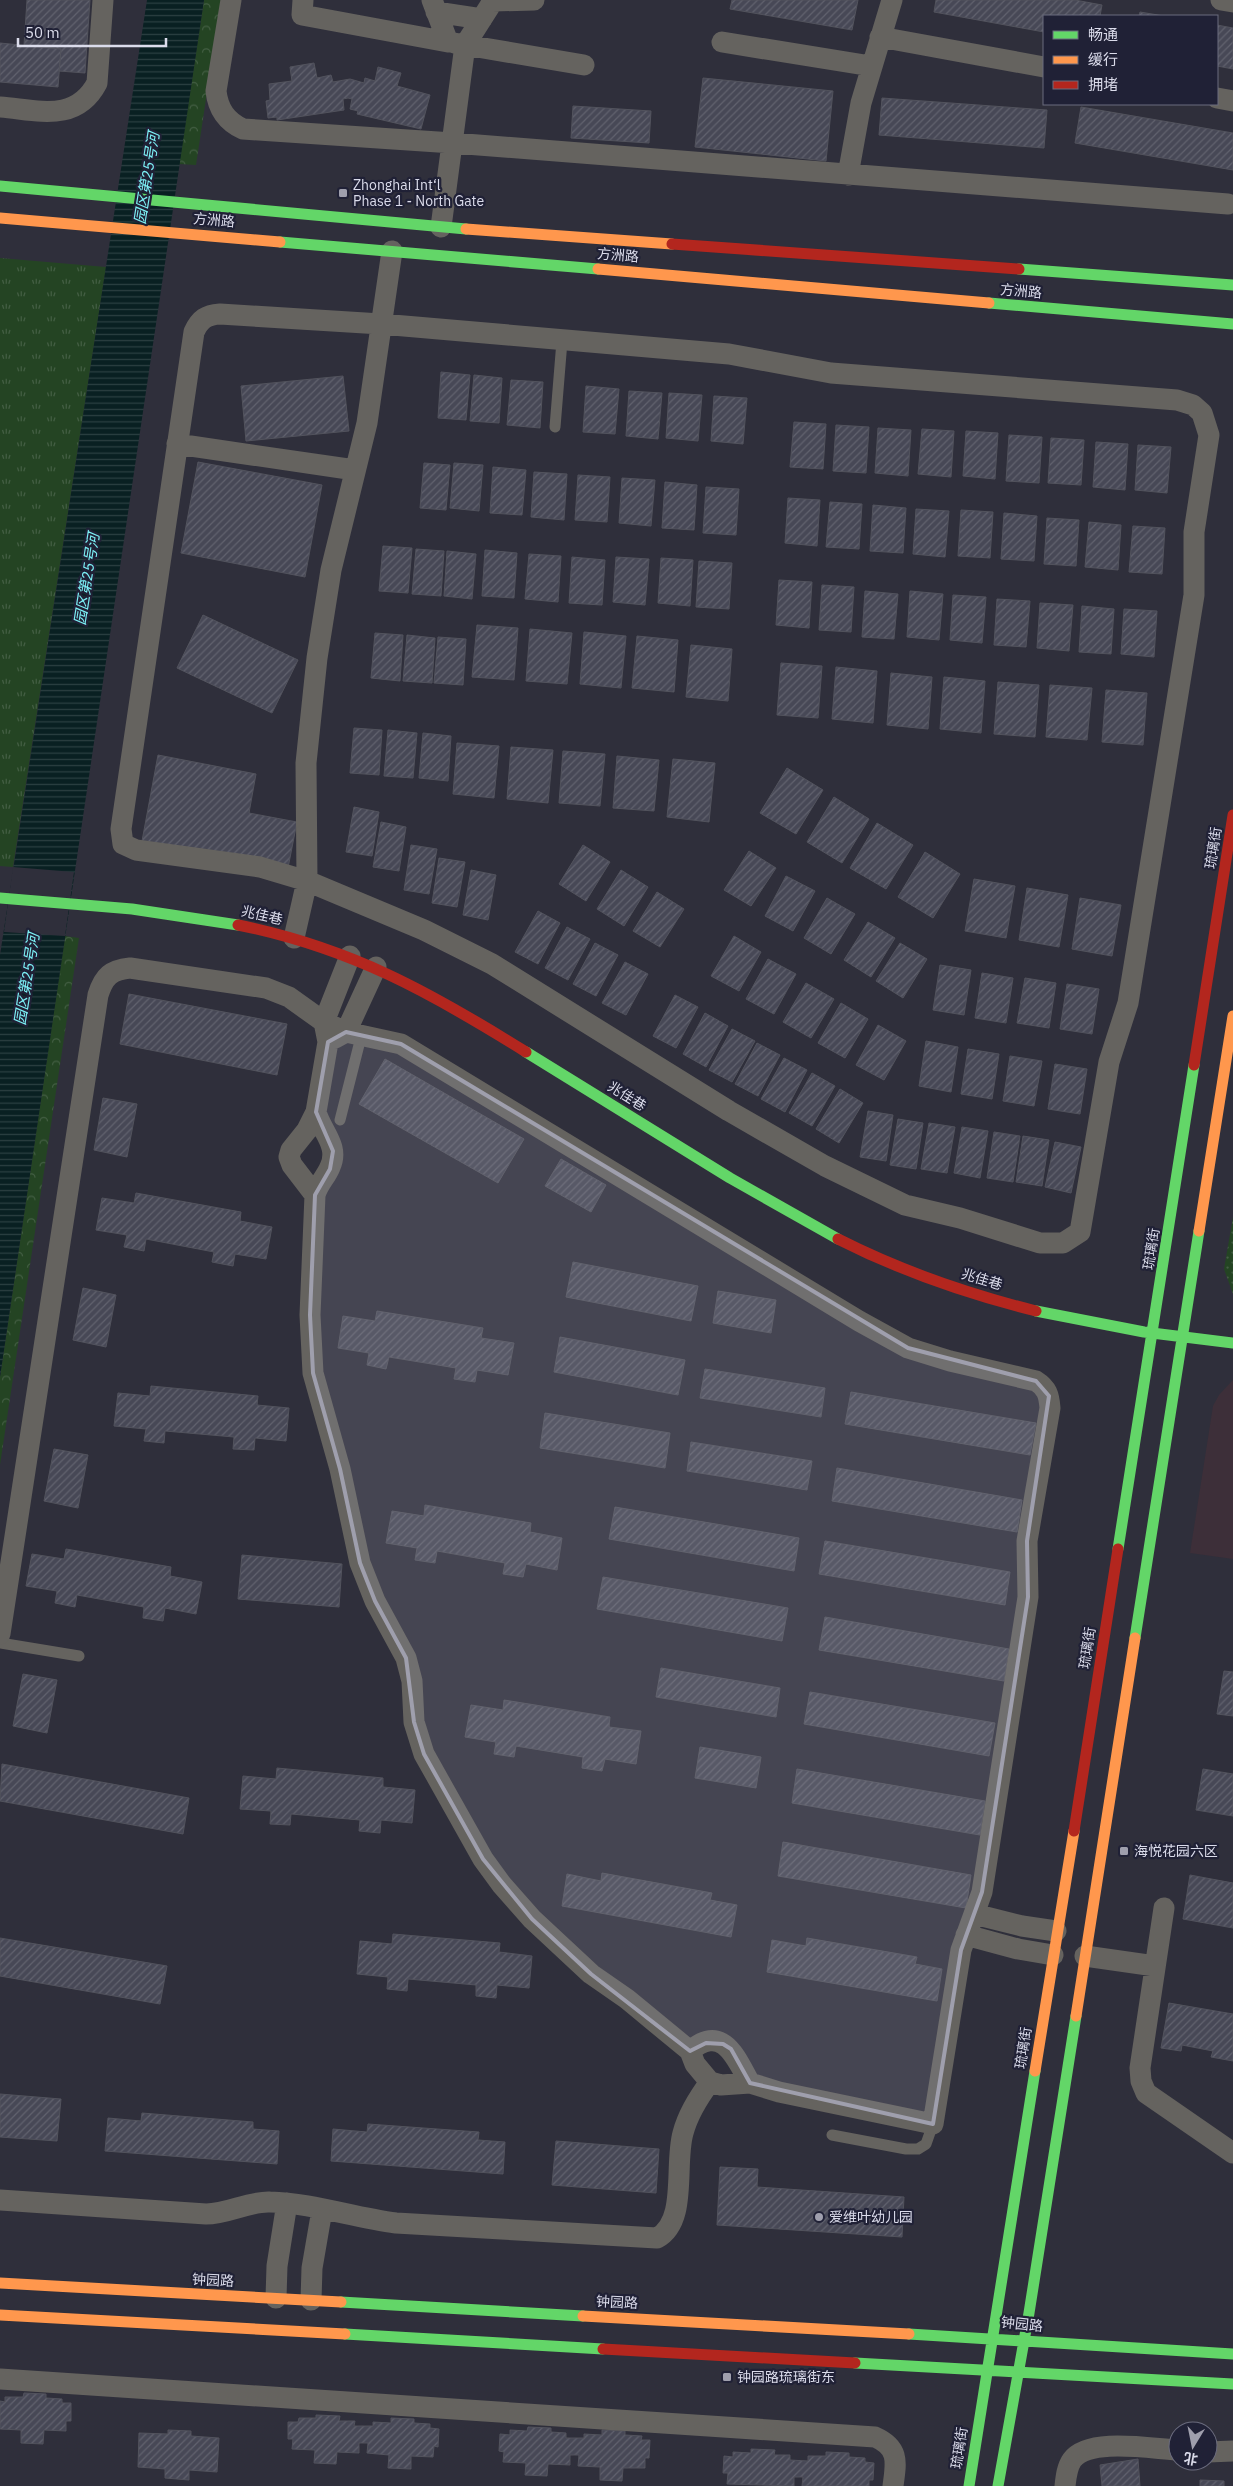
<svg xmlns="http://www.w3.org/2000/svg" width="1233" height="2486" font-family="'IBM Plex Sans','Noto Sans SC',sans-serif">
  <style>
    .commercial { fill: #3d2f39 }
    .grass { fill: url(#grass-tufts) }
    .forest { fill: url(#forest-crowns) }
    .park { fill: url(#park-dots) }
    .water { fill: url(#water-rules) }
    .pier { fill: #2f2f3b }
    .building { fill: url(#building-hatch); stroke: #52535d }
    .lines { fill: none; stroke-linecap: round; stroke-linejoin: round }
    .lane { stroke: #65635f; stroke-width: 11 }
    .street { stroke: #65635f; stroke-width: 21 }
    .fast { stroke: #63d668; stroke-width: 11 }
    .slow { stroke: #ff974d; stroke-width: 11 }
    .jam { stroke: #b3261e; stroke-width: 11 }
    .marked { fill: #9f9fad; fill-opacity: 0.2; stroke: #9f9fad; stroke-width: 4; stroke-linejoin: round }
    .poi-dot { fill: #9f9fad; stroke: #202136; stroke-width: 2 }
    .labels { text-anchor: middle; stroke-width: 4.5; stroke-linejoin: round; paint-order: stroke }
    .poi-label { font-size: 14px; fill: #dbdceb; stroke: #202136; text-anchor: start }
    .street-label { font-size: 14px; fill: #dbdceb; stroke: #202136 }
    .water-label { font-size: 15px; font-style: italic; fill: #7df3f8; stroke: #202136 }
  </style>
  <defs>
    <pattern id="grass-tufts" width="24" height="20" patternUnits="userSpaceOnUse" patternTransform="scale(1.25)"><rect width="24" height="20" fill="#244423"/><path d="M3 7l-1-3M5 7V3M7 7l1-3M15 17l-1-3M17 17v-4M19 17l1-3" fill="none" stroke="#435e43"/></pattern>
    <pattern id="forest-crowns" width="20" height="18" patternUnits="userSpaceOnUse" patternTransform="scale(1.25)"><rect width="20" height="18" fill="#244423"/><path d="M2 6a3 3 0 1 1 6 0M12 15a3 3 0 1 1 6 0" fill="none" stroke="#435e43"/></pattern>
    <pattern id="park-dots" width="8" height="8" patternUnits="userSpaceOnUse" patternTransform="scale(1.25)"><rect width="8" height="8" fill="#244423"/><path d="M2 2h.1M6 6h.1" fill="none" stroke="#435e43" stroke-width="1.8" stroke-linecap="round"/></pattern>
    <pattern id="water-rules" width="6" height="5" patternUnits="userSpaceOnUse" patternTransform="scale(1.25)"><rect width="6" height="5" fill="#092022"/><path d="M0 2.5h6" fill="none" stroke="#2c4042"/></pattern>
    <pattern id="building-hatch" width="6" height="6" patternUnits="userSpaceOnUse" patternTransform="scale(1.25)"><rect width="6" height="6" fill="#474856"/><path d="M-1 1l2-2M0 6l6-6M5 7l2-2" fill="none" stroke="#61626e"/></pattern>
  </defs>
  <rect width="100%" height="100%" fill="#2f2f3b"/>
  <path class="commercial" d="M1233,1380V1559L1190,1553L1213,1406L1219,1395Z"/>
  <path class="grass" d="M0,258L106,267L13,867L0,866Z"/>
  <path class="forest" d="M204,0H221L196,165L179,164Z
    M65,936L79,938L0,1465V1377Z"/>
  <path class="park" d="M1233,1217V1294L1224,1269Z"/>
  <path class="water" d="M147,0H204L0,1377V955Z"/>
  <path class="pier" d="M13,867L74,872L65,936L4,932Z"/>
  <path class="building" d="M27,0H90L85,73L59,71L61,49L24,45Z
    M732,0H858L852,30L730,9Z
    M936,0H1075L1102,5L1100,16H1044V32L934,12Z
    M1140,12L1164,16H1139Z
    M1217,25L1233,28V69L1217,66Z
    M0,43L61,49L58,87L0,82Z
    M314,63L317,78L331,75L333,82L350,79L364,83L365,78L375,81L378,67L401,73L397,86L430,95L421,129L357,114L358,111L350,109L352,99L348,98L343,99L344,110L277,120V117L268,118L266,101L270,100L269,84L292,81L290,67Z
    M703,78L833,91L826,161L695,147Z
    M882,98L1047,110L1044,148L879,135Z
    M573,106L651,111L649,143L571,138Z
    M1081,107L1233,133V170L1075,143Z
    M441,372L470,375L466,420L438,418Z
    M474,375L502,378L499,423L470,421Z
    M343,376L349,431L246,441L241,386Z
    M511,380L543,382L540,428L507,425Z
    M586,386L619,389L615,434L583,432Z
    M629,391L662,393L658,439L626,436Z
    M669,393L702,395L698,441L666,438Z
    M714,396L747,398L743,444L711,441Z
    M794,422L826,424L823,469L790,467Z
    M836,425L869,427L866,473L833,471Z
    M878,428L911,430L908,476L875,473Z
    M922,429L954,431L951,477L918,474Z
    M966,431L998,433L995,479L963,476Z
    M1009,435L1042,437L1039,483L1006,481Z
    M1051,438L1084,440L1081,485L1048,483Z
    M1096,442L1128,444L1125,490L1093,487Z
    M1138,445L1171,447L1167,493L1135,490Z
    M198,462L322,485L305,577L181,553Z
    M424,463L450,465L446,510L420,508Z
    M454,463L483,465L479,511L450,508Z
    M493,467L526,470L522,515L490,513Z
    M534,472L567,474L564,520L531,517Z
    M578,475L610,477L607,522L575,520Z
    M622,478L655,480L651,526L619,523Z
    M665,482L697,485L694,530L662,528Z
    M706,487L739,489L736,535L703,533Z
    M788,498L820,500L817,546L785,543Z
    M830,502L862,504L859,549L826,547Z
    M873,505L906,508L903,553L870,551Z
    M916,509L949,511L945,557L913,554Z
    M961,510L993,512L990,558L958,556Z
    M1004,513L1037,516L1034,561L1001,559Z
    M1047,518L1079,520L1076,566L1044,564Z
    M1089,522L1121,525L1118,570L1085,567Z
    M1133,526L1165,528L1162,574L1129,572Z
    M383,546L412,548L408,593L379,591Z
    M416,549L444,551L441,596L412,594Z
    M485,550L517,553L514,598L482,596Z
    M447,551L476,554L472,599L444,596Z
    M529,554L561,556L558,602L525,599Z
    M572,557L605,560L602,605L569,603Z
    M616,557L649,559L645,605L613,602Z
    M661,558L693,560L690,606L658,603Z
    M699,561L732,563L729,609L696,607Z
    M779,580L812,582L809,628L776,625Z
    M822,585L854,587L851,632L819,630Z
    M865,591L898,594L894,639L862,637Z
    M910,591L943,594L939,640L907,637Z
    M953,595L986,597L982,643L950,640Z
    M997,599L1030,601L1026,647L994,645Z
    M1040,603L1073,605L1069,651L1037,648Z
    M1082,606L1114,609L1111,654L1079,652Z
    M1124,609L1157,611L1154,657L1121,654Z
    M203,615L298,660L272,713L177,668Z
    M477,625L518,628L514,680L472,677Z
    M530,629L572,633L567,684L526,681Z
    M584,632L626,636L621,688L580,684Z
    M375,633L403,635L400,681L371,678Z
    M407,635L435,638L432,683L403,681Z
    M637,636L678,640L674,692L632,688Z
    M438,637L466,639L463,685L434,683Z
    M691,645L732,649L728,701L686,697Z
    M781,663L822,666L818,718L777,715Z
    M836,667L877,671L873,723L832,719Z
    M891,673L932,677L928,729L887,725Z
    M944,677L985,681L981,733L940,729Z
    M998,682L1039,685L1035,737L994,734Z
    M1050,685L1092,688L1087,740L1046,737Z
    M1106,690L1147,693L1143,745L1102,742Z
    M354,728L382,730L379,775L350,773Z
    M388,730L417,733L413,778L384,776Z
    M423,733L451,736L448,781L419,778Z
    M457,743L499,746L494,798L453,794Z
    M511,747L553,750L548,803L507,799Z
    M563,751L605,754L600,806L559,803Z
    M158,755L256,774L249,813L297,822L288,868L142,841Z
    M617,756L659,760L654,811L613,808Z
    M673,759L715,763L709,822L667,817Z
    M787,768L823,790L796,834L760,813Z
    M834,797L869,819L842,863L807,842Z
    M354,807L379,812L372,856L346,852Z
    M381,822L406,827L399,871L373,867Z
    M877,823L913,845L886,889L850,868Z
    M411,845L437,849L429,894L404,890Z
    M583,845L610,862L586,901L559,884Z
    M749,851L776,868L751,906L724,890Z
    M925,852L960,874L933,918L898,897Z
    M439,858L465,862L457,907L432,903Z
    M471,870L496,875L488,920L463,915Z
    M621,870L648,887L624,926L597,909Z
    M786,876L815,891L793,931L765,916Z
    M974,879L1015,886L1006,938L965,931Z
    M1027,888L1068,895L1059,947L1019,940Z
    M657,892L684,909L660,947L633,931Z
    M827,898L855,914L831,954L804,938Z
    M1080,898L1121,905L1112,956L1072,949Z
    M538,911L560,923L538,964L515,952Z
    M868,922L895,938L871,977L844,960Z
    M567,927L590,939L568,980L545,968Z
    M734,936L761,952L739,991L711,976Z
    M595,943L618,955L596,996L573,984Z
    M900,943L927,959L903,998L876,981Z
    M768,959L796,974L774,1014L746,999Z
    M625,962L648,974L626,1015L602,1003Z
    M940,965L971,970L964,1015L933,1010Z
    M982,973L1013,978L1006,1023L975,1018Z
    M1025,978L1056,983L1049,1028L1017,1023Z
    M806,983L834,999L811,1038L783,1022Z
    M1067,984L1099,989L1092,1034L1060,1029Z
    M129,994L287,1024L277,1075L120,1044Z
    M675,995L698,1007L676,1048L653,1036Z
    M841,1003L868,1019L845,1058L818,1043Z
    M705,1013L728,1026L706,1067L683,1054Z
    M878,1025L906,1041L884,1080L856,1065Z
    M732,1029L755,1041L732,1082L709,1070Z
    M926,1041L958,1047L951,1092L919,1086Z
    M757,1043L780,1055L758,1096L735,1084Z
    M968,1049L999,1054L992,1099L961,1094Z
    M1010,1056L1042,1061L1034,1106L1003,1101Z
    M784,1058L807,1070L785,1112L761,1099Z
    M385,1059L524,1139L498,1183L359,1104Z
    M1055,1064L1087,1069L1080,1114L1048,1109Z
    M812,1073L835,1086L812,1126L789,1113Z
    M840,1089L863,1103L839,1143L816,1129Z
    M103,1098L137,1104L127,1157L94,1150Z
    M868,1111L893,1115L886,1161L860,1157Z
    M898,1119L923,1123L916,1169L890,1165Z
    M929,1123L955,1127L947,1173L921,1169Z
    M962,1127L988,1131L980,1178L954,1173Z
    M994,1132L1020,1136L1013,1182L987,1178Z
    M1023,1136L1049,1140L1042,1186L1016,1182Z
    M1055,1142L1081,1147L1071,1193L1045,1187Z
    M561,1159L606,1185L591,1212L545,1186Z
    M136,1193L241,1212L240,1221L272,1227L266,1259L235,1254L233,1266L212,1262L214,1252L146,1239L144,1251L124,1247L127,1235L96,1230L102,1198L134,1203Z
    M573,1262L698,1286L691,1321L566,1297Z
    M83,1288L116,1295L106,1347L73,1340Z
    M718,1291L776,1300L771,1333L713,1323Z
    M377,1311L483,1328L481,1338L514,1343L508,1375L477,1370L475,1382L454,1379L456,1368L389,1357L386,1369L367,1365L369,1353L338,1348L343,1316L375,1321Z
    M560,1337L685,1360L678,1395L554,1372Z
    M705,1369L825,1388L821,1417L700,1398Z
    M151,1386L258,1396L257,1405L289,1408L286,1441L255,1438L254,1450L233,1449L234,1437L165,1431L164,1443L144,1441L146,1429L114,1426L118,1393L150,1396Z
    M851,1392L1036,1423L1030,1455L845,1424Z
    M545,1413L670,1433L665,1468L540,1448Z
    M691,1442L812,1461L807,1490L687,1471Z
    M54,1449L88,1455L78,1508L44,1501Z
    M837,1468L1022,1500L1017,1532L832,1501Z
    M425,1505L531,1523L530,1532L562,1538L557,1570L526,1564L523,1577L503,1574L505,1563L437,1551L435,1563L415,1560L417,1548L386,1543L392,1511L424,1516Z
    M615,1507L799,1538L794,1571L609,1539Z
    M825,1541L1010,1572L1005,1605L819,1574Z
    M66,1549L171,1567L170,1576L202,1582L196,1614L165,1608L163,1621L143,1618L144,1607L77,1595L75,1607L55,1603L57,1591L26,1586L32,1554L64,1559Z
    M242,1555L342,1564L339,1607L238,1599Z
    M603,1577L788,1608L782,1641L597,1609Z
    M825,1617L1009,1649L1004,1681L819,1650Z
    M661,1668L780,1688L776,1717L656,1697Z
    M1224,1671L1233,1672V1716L1217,1714Z
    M23,1674L57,1680L47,1733L13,1726Z
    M810,1692L995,1723L989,1756L804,1724Z
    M504,1700L610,1717L609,1727L641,1731L636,1764L605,1759L602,1771L582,1768L583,1757L516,1746L514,1757L494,1754L496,1742L465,1737L471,1705L503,1710Z
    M700,1747L761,1757L756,1788L695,1778Z
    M2,1764L189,1798L183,1834L0,1801Z
    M277,1768L383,1778V1787L415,1790L412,1823L381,1820L380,1833L359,1831L360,1820L291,1814L290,1825L270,1824L271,1811L240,1809L243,1776L276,1779Z
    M797,1769L985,1801L980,1835L792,1803Z
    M1203,1769L1233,1774V1816L1196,1810Z
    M783,1842L971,1875L966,1908L778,1876Z
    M602,1873L712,1893L710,1900L737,1905L731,1937L562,1906L567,1874L601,1881Z
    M1190,1875L1233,1883V1928L1183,1919Z
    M393,1934L500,1943L499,1952L532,1956L529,1988L497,1985L496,1998L476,1996V1985L408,1979L407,1991L387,1989L388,1977L357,1974L360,1941L392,1944Z
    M0,1938L167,1966L160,2004L0,1976Z
    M807,1938L917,1957L915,1964L942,1969L937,2001L767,1972L772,1940L806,1946Z
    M1169,2003L1233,2014V2061L1211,2057L1213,2051L1182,2045L1181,2051L1161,2048Z
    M0,2094L61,2099L57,2141L0,2137Z
    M142,2113L253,2122V2129L279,2131L277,2164L105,2151L108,2118L141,2121Z
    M368,2124L479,2132L478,2140L505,2142L503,2174L331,2161L333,2129L367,2132Z
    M556,2141L659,2149L656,2193L552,2185Z
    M720,2167L758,2169L757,2187L904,2197L902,2237L717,2225Z
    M24,2393L46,2394V2398L62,2399V2403H71V2421H66V2431L44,2430L43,2444L21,2443V2430L0,2429V2401L5,2402V2397H23Z
    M316,2415L340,2416L339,2421H355L354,2426H373V2422L391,2423V2418L414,2419V2423L430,2424V2428L439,2429L438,2447L434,2446L433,2457L411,2456V2469L388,2468L389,2455L367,2453L368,2443H359V2453L337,2452L336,2464L314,2463L315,2450L292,2449L293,2439H288V2422H298L299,2418H316Z
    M528,2427L551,2428V2432L566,2433V2438H584V2434L602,2435V2430L625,2431V2435L642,2436L641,2440H650L649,2458H645V2468H623L622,2481L600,2480V2467L578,2466L579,2455H570V2465L548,2464L547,2476L525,2475L526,2463L503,2462L504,2452L499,2451L500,2434L510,2435V2430L527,2431Z
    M168,2430L191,2431V2436L219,2438L217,2472L189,2470V2480L165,2478V2469L138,2467L139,2433L168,2434Z
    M751,2449L775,2450L774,2455H790V2460L808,2461V2456H826V2452L849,2453V2457L865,2458V2462L874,2463L873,2480H869V2486H802L803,2477H794V2486L727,2484L728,2473H723L724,2456L733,2457V2452L751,2453Z
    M1138,2459L1140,2486H1102L1100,2465Z
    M1200,2480L1224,2481V2486H1200Z"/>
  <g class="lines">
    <path class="lane" d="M555,427L562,341
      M340,1120L361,1037
      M0,1643L79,1656
      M832,2135L906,2149H918L926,2144L933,2124"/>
    <path class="street" d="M231,0L216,91C218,109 226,121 243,129L453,143L1228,204
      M303,0L302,15L448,42L432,0
      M1221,0L1233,2
      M436,12L482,19
      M880,37L1044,67
      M722,42L871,66
      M454,43L584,65
      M1217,98L1233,101
      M0,107C38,110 76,123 97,83L103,0
      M848,175L861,103L892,0
      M441,227L465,45L493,1L534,0
      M220,314L381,324L729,354L831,373L1177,400L1193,405L1202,413L1209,435L1194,532V595L1128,1003L1109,1062L1080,1232L1063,1243H1040L960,1218L905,1205L825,1166L729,1111L492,964L424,930L307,881L260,867L136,850L123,844L121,829L194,332C200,319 206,315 220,314Z
      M177,444L355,470
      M294,938L307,881L306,763L317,658L331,570L367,423L392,251
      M335,1038L346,1032L376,967
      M315,1195L292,1165L289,1157L291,1150L307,1130L316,1112L328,1042L324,1022L350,956
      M0,1634L98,995C104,976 111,970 130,968L266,988L289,997L324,1022L346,1032L401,1044L859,1321L908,1348L950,1361L1036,1381C1047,1388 1049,1395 1050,1408L1027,1541L1028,1597L982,1892L961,1950L933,2124L779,2092L750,2083L721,2085L710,2082L695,2064L690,2051L627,1999L591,1974L532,1919L502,1885L483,1859L424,1754L414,1722L412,1681L406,1658L375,1601L360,1563L340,1469L313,1373L310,1315L315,1195C318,1184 326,1177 330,1167C340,1146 321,1131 316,1112
      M1164,1908L1140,2068L1141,2081L1146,2093L1233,2153
      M974,1914L1022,1926L1056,1931
      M966,1935L1018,1949L1053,1955
      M1085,1956L1155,1966
      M690,2051C724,2022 737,2061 750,2083
      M0,2200L206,2214C228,2214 249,2201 270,2202C313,2203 354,2218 396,2223L657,2238C688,2221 674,2165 683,2133C688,2114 698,2098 710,2082
      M276,2298L277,2266L287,2203
      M311,2300L312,2268L322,2210
      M0,2379L875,2437C900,2448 896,2463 893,2486
      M1208,2452L1233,2451
      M1065,2486C1066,2477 1067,2467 1072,2460C1089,2437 1152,2449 1178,2450"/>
    <path class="fast" d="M0,186L466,229
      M280,242L598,269
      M1019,269L1233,285
      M989,303L1233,324
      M0,898L132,909L238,925
      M526,1052L730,1178L838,1239
      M1036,1311L1144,1332L1233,1343
      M1118,1549L1194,1065
      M1135,1638L1199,1231
      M341,2302L583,2316
      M345,2334L603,2349
      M909,2334L1233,2354
      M855,2363L1233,2384
      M969,2486L1035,2071
      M998,2486L1029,2313L1076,2016"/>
    <path class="slow" d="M0,218L280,242
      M466,229L672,244
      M598,269L989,303
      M1199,1231L1233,1016
      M1076,2016L1135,1638
      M1035,2071L1074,1831
      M0,2283L341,2302
      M0,2315L345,2334
      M583,2316L909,2334"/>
    <path class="jam" d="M672,244L1019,269
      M238,925C351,948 430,992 526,1052
      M1194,1065L1233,815
      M838,1239C901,1271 968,1294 1036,1311
      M1074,1831L1118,1549
      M603,2349L855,2363"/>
  </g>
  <path class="marked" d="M346,1032L401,1044L908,1348L1036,1381L1049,1396L1027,1541L1028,1597L982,1892L961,1950L933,2124L750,2083L731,2049L723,2044L706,2043L690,2051L591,1974L532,1919L483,1859L424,1754L414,1722L406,1658L375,1601L360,1563L340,1469L313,1373L310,1315L315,1195L330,1169L333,1151L316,1112L328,1042Z"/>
  <g class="poi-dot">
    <rect x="338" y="188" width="10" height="10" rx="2.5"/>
    <rect x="1119" y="1846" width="10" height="10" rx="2.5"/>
    <circle cx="819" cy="2217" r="5"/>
    <rect x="722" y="2372" width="10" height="10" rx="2.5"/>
  </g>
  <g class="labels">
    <g class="poi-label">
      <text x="353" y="190">Zhonghai Int‘l<tspan x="353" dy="16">Phase 1 - North Gate</tspan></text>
      <text x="1134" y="1856">海悦花园六区</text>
      <text x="829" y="2222">爱维叶幼儿园</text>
      <text x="737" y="2382">钟园路琉璃街东</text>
    </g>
    <g class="street-label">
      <text transform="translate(214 220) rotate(5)" y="5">方洲路</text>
      <text transform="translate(618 255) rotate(5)" y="5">方洲路</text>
      <text transform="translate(1021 291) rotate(5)" y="5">方洲路</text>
      <text transform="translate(1213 848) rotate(-81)" y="5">琉璃街</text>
      <text transform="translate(262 915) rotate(13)" y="5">兆佳巷</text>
      <text transform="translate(627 1096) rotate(32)" y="5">兆佳巷</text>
      <text transform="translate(1151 1249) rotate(-81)" y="5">琉璃街</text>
      <text transform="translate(982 1279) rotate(17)" y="5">兆佳巷</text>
      <text transform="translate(1087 1648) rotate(-81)" y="5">琉璃街</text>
      <text transform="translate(1023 2048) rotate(-81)" y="5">琉璃街</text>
      <text transform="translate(213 2280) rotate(3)" y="5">钟园路</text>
      <text transform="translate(617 2302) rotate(3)" y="5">钟园路</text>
      <text transform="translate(1022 2324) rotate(6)" y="5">钟园路</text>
      <text transform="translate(959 2448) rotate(-81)" y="5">琉璃街</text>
    </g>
    <g class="water-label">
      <text transform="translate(147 178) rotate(-81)" y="5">园区第25号河</text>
      <text transform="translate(87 579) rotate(-81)" y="5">园区第25号河</text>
      <text transform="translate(27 979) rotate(-81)" y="5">园区第25号河</text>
    </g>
  </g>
  <rect x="1043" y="15" width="175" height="90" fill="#202136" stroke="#6b6c7e"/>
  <rect x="1053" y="31" width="25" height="8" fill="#63d668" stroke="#6b6c7e"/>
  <text x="1088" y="40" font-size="15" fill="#dbdceb">畅通</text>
  <rect x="1053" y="56" width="25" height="8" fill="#ff974d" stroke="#6b6c7e"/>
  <text x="1088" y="65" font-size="15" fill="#dbdceb">缓行</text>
  <rect x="1053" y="81" width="25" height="8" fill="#b3261e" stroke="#6b6c7e"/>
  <text x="1088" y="90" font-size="15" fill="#dbdceb">拥堵</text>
  <g transform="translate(1193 2446) rotate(190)"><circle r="24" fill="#202136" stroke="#6b6c7e"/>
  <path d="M0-4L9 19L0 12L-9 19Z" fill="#9f9fad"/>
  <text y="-8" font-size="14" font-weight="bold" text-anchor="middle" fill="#dbdceb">北</text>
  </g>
  <path d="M18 38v8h148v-8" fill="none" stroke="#dbdceb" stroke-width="2.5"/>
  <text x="25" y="38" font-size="15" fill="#dbdceb" stroke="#202136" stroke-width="4" paint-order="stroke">50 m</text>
</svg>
